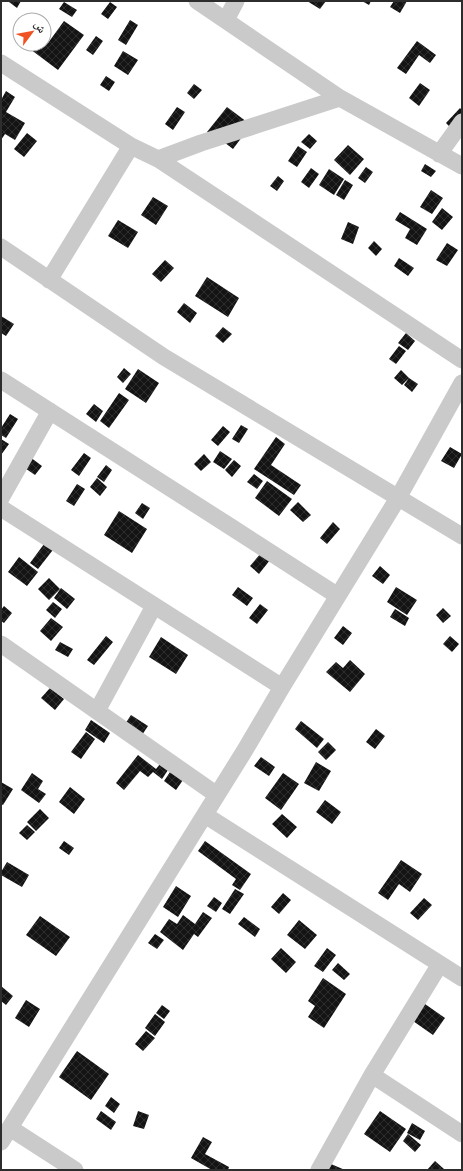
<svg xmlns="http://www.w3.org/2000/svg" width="463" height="1171" font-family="'Archivo Narrow','Noto Naskh Arabic',sans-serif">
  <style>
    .building { fill: url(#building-cross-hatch) }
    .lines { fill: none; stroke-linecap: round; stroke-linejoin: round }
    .minor { stroke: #cacaca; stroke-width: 17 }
  </style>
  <defs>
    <pattern id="building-cross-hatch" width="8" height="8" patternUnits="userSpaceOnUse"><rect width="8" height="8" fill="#141414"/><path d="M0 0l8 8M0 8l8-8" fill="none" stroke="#2e2e2e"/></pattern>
  </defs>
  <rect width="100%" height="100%" fill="#fff"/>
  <path class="building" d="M10,1H21L17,8L9,2Z
    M307,1H326L320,9Z
    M362,1H371L369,5Z
    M394,1H407L400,13L390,7Z
    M64,2L77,10L72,17L59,9Z
    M110,2L117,7L108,19L101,14Z
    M130,20L138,25L126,45L118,40Z
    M64,21L84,35L58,70L30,49L34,44H44V40L48,43Z
    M96,36L103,41L93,55L86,50Z
    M417,41L436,55L430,63L419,55L406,74L397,68Z
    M123,51L138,60L128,75L114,66Z
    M106,76L115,82L109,91L100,85Z
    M420,83L430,90L419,106L409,98Z
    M194,84L202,90L194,99L187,93Z
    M6,91L15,97L6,112L25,123L15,140L5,134L1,140V100Z
    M177,107L185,112L173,130L165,124Z
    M227,107L251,125L233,149L220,139L207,132Z
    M460,108L462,110V120L453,130L446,123Z
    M27,133L37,141L24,157L14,149Z
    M309,134L317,141L310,149L301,142Z
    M348,145L364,159L350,175L334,160Z
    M298,146L307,152L297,167L288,161Z
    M425,164L436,171L431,177L421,171Z
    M366,167L373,172L365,183L358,178Z
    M311,168L319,174L309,188L301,182Z
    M329,169L344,179L334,195L319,185Z
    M278,176L284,181L277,191L270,186Z
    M345,180L353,185L344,200L336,195Z
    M431,190L443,198L432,214L420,207Z
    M153,197L168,206L156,225L141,215Z
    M442,208L453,217L442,230L432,222Z
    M400,212L427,229L417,245L405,238L410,229L395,220Z
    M118,220L138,232L128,248L108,236Z
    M348,222L359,227L353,244L341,239Z
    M374,241L382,249L376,256L368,248Z
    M447,243L458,250L447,266L436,260Z
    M399,258L414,268L408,276L394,266Z
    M165,260L174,268L161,282L152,274Z
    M207,277L239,298L228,317L195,296Z
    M184,303L197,313L190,323L177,312Z
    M1,316L14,324L6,336L1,333Z
    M223,327L232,334L223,343L215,336Z
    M406,333L415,341L408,350L398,343Z
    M399,346L406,351L396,364L389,359Z
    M124,368L131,374L123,383L117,377Z
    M138,369L159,383L146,403L125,389Z
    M401,370L409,378L402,385L394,378Z
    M409,378L418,384L412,392L404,385Z
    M119,393L129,400L109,428L100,421Z
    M94,404L103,411L96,422L86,414Z
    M10,414L18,419L6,438L1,435V428Z
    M241,425L248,429L239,443L232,439Z
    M223,426L230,432L218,446L211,440Z
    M276,437L285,444L271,465L301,485L294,495L254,469Z
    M1,439L9,444L1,455Z
    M450,447L462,454L454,468L441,461Z
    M220,451L232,459L224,469L213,462Z
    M84,453L91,458L79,476L71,470Z
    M26,454L42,466L35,475L19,464Z
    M204,454L211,462L201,471L194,464Z
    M234,460L241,466L232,477L225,470Z
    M106,465L112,470L104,482L97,477Z
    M254,474L263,481L257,489L247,482Z
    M97,478L107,487L100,496L90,487Z
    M267,481L292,499L279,516L255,498Z
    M77,484L85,489L74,506L66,501Z
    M298,502L311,515L303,522L290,510Z
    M142,503L150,508L143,519L135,513Z
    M119,511L147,529L132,553L104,535Z
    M333,522L340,529L327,544L320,538Z
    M47,540L56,546L38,569L30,563Z
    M262,552L270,560L259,574L250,566Z
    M19,557L38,572L27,586L8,572Z
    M380,566L390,575L383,584L372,576Z
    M49,578L60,589L49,600L38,589Z
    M238,587L253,598L247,606L232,595Z
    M396,587L417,600L407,615L387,602Z
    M61,588L75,599L67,609L54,598Z
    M53,602L62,609L55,618L46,610Z
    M260,604L268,610L257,624L249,618Z
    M4,606L12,613L4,623L1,621V610Z
    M443,608L451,616L443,623L436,615Z
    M395,609L409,618L405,626L390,617Z
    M51,618L63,627L51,641L40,631Z
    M343,626L352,633L343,645L334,638Z
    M106,636L113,642L94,665L87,660Z
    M450,636L459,644L452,652L443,644Z
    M161,637L188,655L176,674L149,657Z
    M60,642L73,649L68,657L55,650Z
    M350,660L365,674L350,692L326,672L336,662L343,668Z
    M50,688L64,699L55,710L41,698Z
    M131,715L148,726L136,744L119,733Z
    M91,720L110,733L104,743L85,730Z
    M301,721L324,739L317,748L295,729Z
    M376,729L385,736L375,749L366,742Z
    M86,732L95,739L81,759L71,752Z
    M328,742L336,750L326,760L318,752Z
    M138,755L156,769L160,764L168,770L162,779L153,772L148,777L140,771L124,790L116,783Z
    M261,757L275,767L269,776L254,766Z
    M316,762L331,771L319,791L304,783Z
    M170,772L183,780L176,790L164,781Z
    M32,773L43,781L38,789L46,794L39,803L21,790Z
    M283,773L299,784L281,810L265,798Z
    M1,782L13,789L3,805L1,804Z
    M70,787L85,799L74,814L59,802Z
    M325,800L341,812L332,824L316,812Z
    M40,809L49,818L36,831L27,822Z
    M282,814L297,827L287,838L272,824Z
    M27,825L35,832L27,840L19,833Z
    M64,841L74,848L69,855L59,848Z
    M205,841L251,874L240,890L232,885L236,879L198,851Z
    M401,860L422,874L410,892L399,884L388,900L378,893Z
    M7,862L29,875L22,887L1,875V872Z
    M176,886L191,896L178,917L163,907Z
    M235,889L244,894L230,914L222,909Z
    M283,893L291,900L279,914L271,907Z
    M214,897L222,903L216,912L207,906Z
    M424,898L432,905L418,920L410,913Z
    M203,912L212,918L198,937L194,934L183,950L160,932L169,919L177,924L183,915L195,924Z
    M40,916L70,937L56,956L26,935Z
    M244,917L260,929L255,937L238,924Z
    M299,920L317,935L305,949L287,935Z
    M155,934L164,940L157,949L148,943Z
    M281,948L296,962L286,973L271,959Z
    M327,948L336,955L323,972L314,966Z
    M338,963L350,974L344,980L332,970Z
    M323,978L346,994L324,1028L308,1017L315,1006L308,1001Z
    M1,986L13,996L6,1005L1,1001Z
    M26,1000L40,1009L29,1027L15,1018Z
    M425,1004L445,1018L433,1035L413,1021Z
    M162,1005L170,1011L164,1019L156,1013Z
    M155,1014L165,1022L155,1036L145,1028Z
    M146,1031L155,1038L143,1051L135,1044Z
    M77,1051L109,1074L91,1100L59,1077Z
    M111,1097L120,1104L114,1113L105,1106Z
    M101,1111L116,1122L111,1130L96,1119Z
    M138,1111L149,1115L144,1129L133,1126Z
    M380,1111L406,1129L390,1152L364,1134Z
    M412,1123L425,1131L420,1140L407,1133Z
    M408,1134L421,1145L415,1152L403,1141Z
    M203,1137L212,1142L205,1154L229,1167L228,1170H212L191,1158Z
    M435,1161L444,1169L443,1170H427Z
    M331,1164L345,1170H328Z"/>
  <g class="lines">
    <path class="minor" d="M197,1L340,98
      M226,20L236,1
      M1,63L131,146L158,159L201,143L340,98L462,166
      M439,154L462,122
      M158,159L462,360
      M1,247L164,357L462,536
      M49,280L131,146
      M1,380L231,527L338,596
      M1,498L50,411
      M1,508L282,687
      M1,644L217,795
      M97,711L154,606
      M205,815L462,978
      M372,1075L462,1134
      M10,1128L75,1170
      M1,1142L245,750L282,687L398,498L462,383
      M319,1170L372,1075L440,964"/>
  </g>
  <rect width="463" height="1171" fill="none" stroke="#2d2d2d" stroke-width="4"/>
  <g transform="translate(32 32) rotate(58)"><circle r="19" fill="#ffffff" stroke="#ababab"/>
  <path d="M0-3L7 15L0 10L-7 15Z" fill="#f05224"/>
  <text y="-6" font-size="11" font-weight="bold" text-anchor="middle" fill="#2d2d2d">ش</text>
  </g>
</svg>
